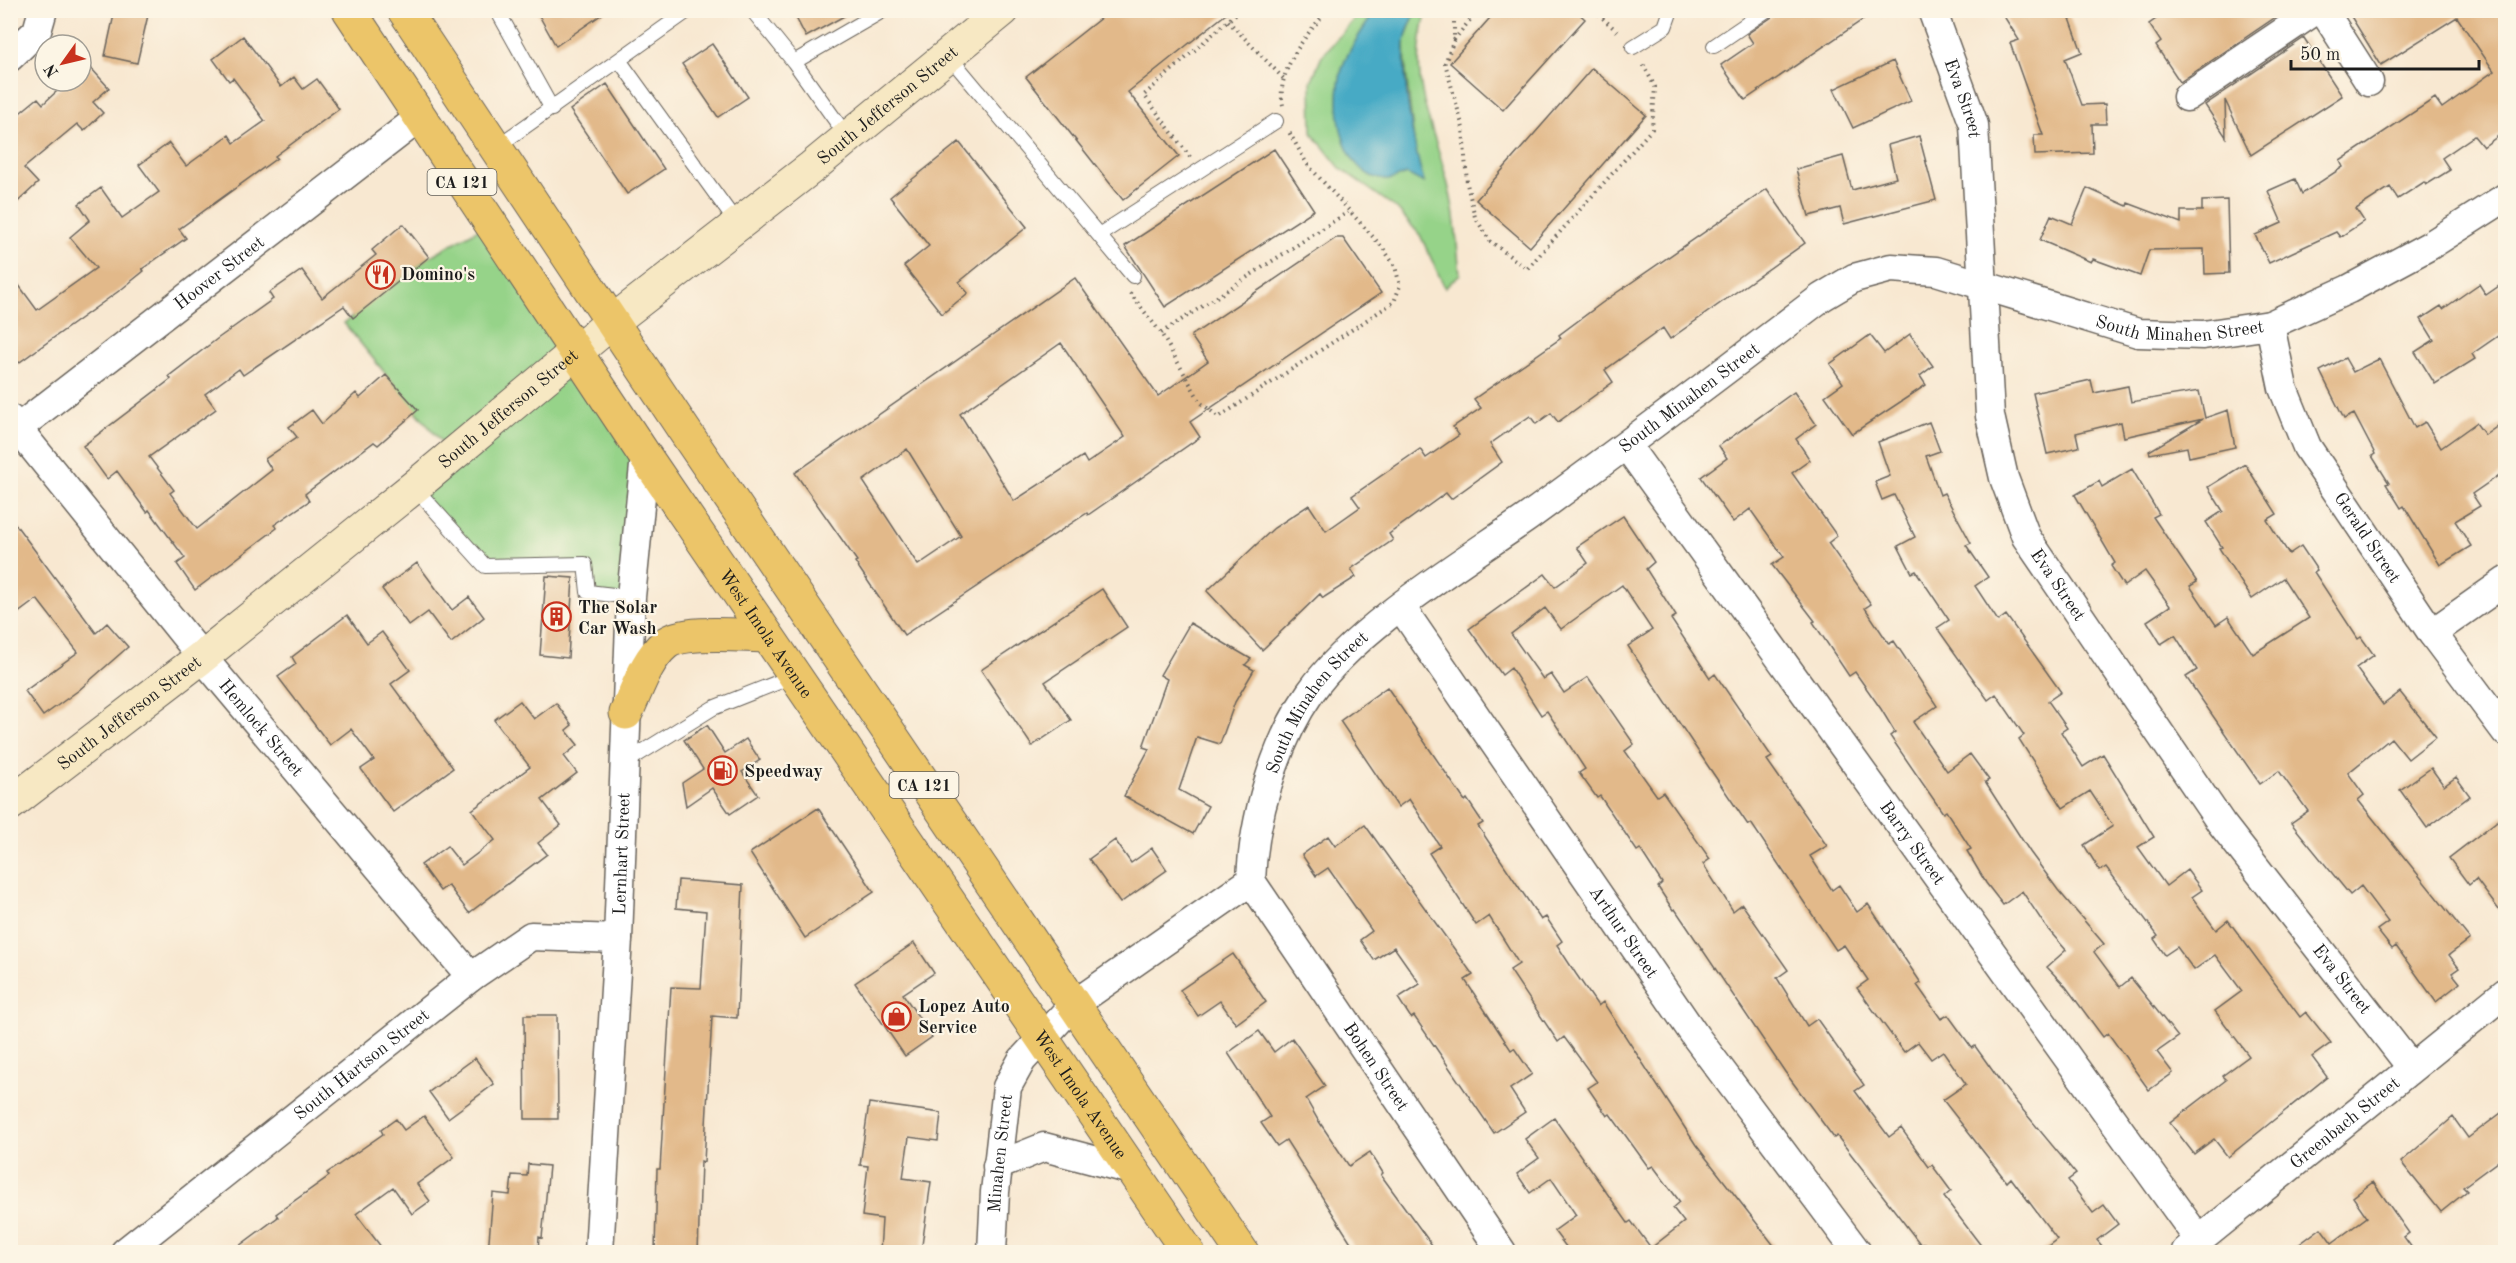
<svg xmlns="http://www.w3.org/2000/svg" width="2516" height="1263" font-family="'Old Standard TT',serif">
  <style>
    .green { fill: #96d389; stroke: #597852; stroke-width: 1.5 }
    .water { fill: #46aac5; stroke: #316370; stroke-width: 1.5 }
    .building { fill: #e2b98a; fill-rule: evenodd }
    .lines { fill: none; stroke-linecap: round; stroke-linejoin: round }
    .lane-casing { stroke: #69635b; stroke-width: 16 }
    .street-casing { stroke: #69635b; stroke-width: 31 }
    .secondary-casing { stroke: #69635b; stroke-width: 35 }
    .primary-casing { stroke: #69635b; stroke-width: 35 }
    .path { stroke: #69635b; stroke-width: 4; stroke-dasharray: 1.5 4.5; stroke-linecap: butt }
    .lane { stroke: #fff; stroke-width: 14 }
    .street { stroke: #fff; stroke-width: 28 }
    .secondary { stroke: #f7e8c3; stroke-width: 33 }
    .primary { stroke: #ecc569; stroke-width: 33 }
    .labels { text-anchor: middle; stroke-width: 4.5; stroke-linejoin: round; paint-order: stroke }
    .shield { fill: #fcf5e5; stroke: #5f5d58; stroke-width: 1.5 }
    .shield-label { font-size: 16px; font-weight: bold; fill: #1c1c1c }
    .street-label { font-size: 18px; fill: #1c1c1c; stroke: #fcf5e5 }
    .poi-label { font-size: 18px; font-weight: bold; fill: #1c1c1c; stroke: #fcf5e5; text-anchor: start }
  </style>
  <rect width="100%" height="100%" fill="#fcf5e5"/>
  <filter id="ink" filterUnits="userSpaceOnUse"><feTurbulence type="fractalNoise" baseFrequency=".0167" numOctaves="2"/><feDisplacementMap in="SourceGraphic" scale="12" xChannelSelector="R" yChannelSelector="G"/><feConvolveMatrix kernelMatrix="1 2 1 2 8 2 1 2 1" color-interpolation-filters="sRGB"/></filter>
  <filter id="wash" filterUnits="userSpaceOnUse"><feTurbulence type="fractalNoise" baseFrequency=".008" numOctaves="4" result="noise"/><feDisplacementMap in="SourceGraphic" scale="24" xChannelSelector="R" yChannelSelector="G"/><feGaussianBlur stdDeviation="1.35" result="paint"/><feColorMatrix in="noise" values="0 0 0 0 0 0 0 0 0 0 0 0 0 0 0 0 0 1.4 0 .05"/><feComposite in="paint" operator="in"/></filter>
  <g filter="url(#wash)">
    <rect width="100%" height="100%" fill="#f8e8d1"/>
    <path class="green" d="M1361,11H1375C1365,27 1351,45 1344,63C1331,97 1338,175 1385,180C1391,180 1401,176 1407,174L1424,182L1415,150L1406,72L1405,39L1416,11H1427C1405,85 1435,124 1450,193C1456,219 1457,248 1460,274L1445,288L1420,235L1396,208L1340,168L1312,133L1311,82L1322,56Z
      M489,223L645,456L631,597L588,592L585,565L485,566L414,487L452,455L344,323L429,257Z"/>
    <path class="water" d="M1375,11H1416C1413,20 1406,31 1405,41C1402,82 1413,143 1424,183L1407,174C1401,176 1391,181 1385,180C1337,174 1331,98 1344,63C1351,45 1365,27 1375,11Z"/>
    <g id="blocks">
      <path class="building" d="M115,10L148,15L137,63L105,56Z
        M536,10H608L556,46Z
        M792,10H855L806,37Z
        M1111,10H1231L1128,92L1179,156L1123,200L1026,77Z
        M1497,10H1575L1585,19L1503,110L1450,63Z
        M1776,10H1877L1745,100L1721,65L1753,43L1747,34L1772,17Z
        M2000,10H2067L2082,52L2065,59L2082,105L2105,104L2106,124H2092L2093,153L2035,155L2034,135H2043L2010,43L2019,40Z
        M2169,10H2286L2180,82L2156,46L2161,42L2149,24Z
        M2347,10H2505V131L2483,147L2474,136L2442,158L2450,170L2426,185L2424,182L2398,199L2390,187L2356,209L2364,221L2340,237L2336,232L2269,263L2255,235L2282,223L2268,191L2295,179L2302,194L2343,167L2340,161L2435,98L2442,108L2494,71L2457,17L2381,65Z
        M243,36L281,87L294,77L303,89L317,79L339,109L275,156L277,158L179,229L186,238L142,269L144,271L123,288L10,369V273L37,310L96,268L70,237L90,220L79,204L101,188L122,218L159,192L139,165L169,143L186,166L229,135L234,143L265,121L233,78L229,81L213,59Z
        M2304,38L2342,96L2251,155L2225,100L2226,137L2205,105Z
        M712,44L748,97L718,117L682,64Z
        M81,57L109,88L93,102L103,113L84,131L77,124L24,168L38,183L10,209V121L38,98L43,104L68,81H81Z
        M1893,61L1911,101L1853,128L1834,89Z
        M1592,68L1646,115L1530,247L1476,200Z
        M607,84L664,169L627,194L570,110Z
        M1919,136L1936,200L1844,224L1840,208L1809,216L1796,169L1843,156L1852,190L1896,178L1888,145Z
        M959,142L1027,227L959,282L968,293L942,314L904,266L929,246L890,197Z
        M1274,149L1314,210L1165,307L1125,246Z
        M2087,188L2127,206L2128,203L2181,223V211H2202V201L2227,200L2229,273L2205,274L2204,249L2149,250L2140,276L2093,259L2091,262L2040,240L2051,215L2072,224Z
        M1767,189L1805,243L1670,339L1663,328L1605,370L1613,382L1558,422L1551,413L1536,424L1530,416L1490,444L1502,462L1451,499L1446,493L1389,534L1393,540L1351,569L1356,577L1323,598L1320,594L1262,650L1207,591L1274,528L1309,505L1326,531L1360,507L1352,496L1420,449L1426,458L1459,435L1453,427L1481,408L1474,399L1561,338L1559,335L1606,300Z
        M403,224L429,257L353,318L344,306L243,375L239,369L205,394L216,409L149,457L174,490L170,493L197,529L272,470L265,459L297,437L289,427L312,410L322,424L356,393L360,398L386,375L418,410L378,445L374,442L305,494L309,501L274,525L277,528L195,590L177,564L185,558L149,510L147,512L117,471L107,479L83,446L171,379L169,376L217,339L273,299L269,293L302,270L322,298L376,255L372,250Z
        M1336,238H1343L1381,293L1190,422L1200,437L1088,515L1087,513L904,635L855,562L857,561L795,473L1075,278L1158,396L1208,361L1191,336ZM1061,343L1125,437L1087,463L1083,456L1014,501L960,414ZM907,449L961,536L918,565L863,481Z
        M2505,282V331L2472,354L2475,359L2435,384L2415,352L2434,340L2421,319L2441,306L2443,309L2479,284L2486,295Z
        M1910,334L1933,366L1920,376L1926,385L1852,434L1825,396L1843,383L1830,364L1870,335L1884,353Z
        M2345,358L2353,372L2379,359L2415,428L2425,422L2441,448L2476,423L2485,435L2505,421V471L2472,494L2480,506L2455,521L2471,546L2440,565L2404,506L2401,508L2386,484L2389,483L2372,456L2375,454L2354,414L2344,419L2320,371Z
        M2091,380L2094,393L2128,386L2131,402L2199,391L2205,418L2228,410L2235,447L2189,457L2187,447L2150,454L2149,451L2203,419L2124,437L2121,422L2076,433L2079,447L2047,454L2033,393Z
        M1794,392L1816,424L1796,439L1810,460L1792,473L1837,536L1828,543L1871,604L1865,608L1889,644L1894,641L1937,706L1913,722L1947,771L1970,754L1989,780L1985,782L2030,852L2058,890L2104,944L2094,952L2120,987L2131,978L2178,1037L2157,1052L2173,1073L2149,1090L2108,1033L2103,1037L2066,987L2047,967L2066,950L2046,927L2022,891L2003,905L1986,883L1967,851L1971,849L1946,811L1943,813L1890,736L1895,732L1881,709L1855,672L1849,676L1813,622L1815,621L1772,565L1784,557L1750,509L1733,522L1701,477L1727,458L1719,446Z
        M1929,422L1940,451L1926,456L1940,495L1944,493L1971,543L1966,545L1988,577L1975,586L1998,621L2006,615L2061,692L2048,701L2067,728L2061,732L2083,767L2103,754L2154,837L2138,847L2166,886L2187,870L2202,890L2192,897L2216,930L2228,920L2300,1017L2306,1012L2331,1043L2312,1057L2327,1077L2228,1157L2214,1139L2194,1154L2170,1123L2226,1080L2222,1076L2249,1056L2215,1011L2242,991L2215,955L2194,970L2177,947L2165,955L2154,939L2158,936L2106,867L2100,871L2084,845L2113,826L2090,791L2063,808L2019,739L2024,735L1996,694L1988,700L1937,628L1949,620L1916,571L1912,573L1898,546L1915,537L1894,495L1882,500L1875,482L1890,476L1878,442Z
        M2245,464L2277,514L2267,520L2289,554L2301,546L2317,570L2314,572L2358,639L2361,637L2374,655L2356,668L2383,705L2400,692L2436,737L2408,759L2391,738L2348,773L2364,795L2358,800L2470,939L2449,955L2459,968L2452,973L2460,983L2436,1002L2396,946L2392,949L2377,930L2388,922L2361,886L2350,895L2291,823L2308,811L2279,771L2260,784L2186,677L2197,670L2175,635L2161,644L2147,621L2170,606L2145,571L2124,586L2111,566L2115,563L2075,495L2099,481L2102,487L2132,469L2159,514L2153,517L2197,582L2190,586L2216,625L2228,617L2253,654L2309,618L2283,578L2252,599L2219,548L2222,547L2206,522L2223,511L2208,487Z
        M1623,516L1654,562L1646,569L1676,616L1671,619L1710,678L1715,674L1772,757L1767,760L1827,846L1810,856L1832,890L1839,885L1857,912L1868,904L1921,983L1917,985L1941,1019L1948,1015L1972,1048L1975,1046L2007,1091L2076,1174L2068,1180L2093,1213L2104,1205L2118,1224L2097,1240L2107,1252H2040L2057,1239L2011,1178L2007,1182L1943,1100L1966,1084L1943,1051L1931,1059L1918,1042L1904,1052L1857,988L1868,980L1844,945L1836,950L1751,823L1748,825L1708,766L1628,646L1652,630L1622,585L1561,629L1545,608L1511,634L1543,679L1551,674L1564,693L1588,677L1634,744L1625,751L1657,796L1663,792L1710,859L1703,864L1733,911L1742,904L1788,970L1777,978L1807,1026L1817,1019L1864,1085L1855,1091L1889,1137L1901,1128L1929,1167L1932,1165L1951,1191L1944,1197L1986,1252H1931L1924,1243L1921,1245L1837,1136L1834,1138L1785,1072L1675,909L1673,910L1658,887L1662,883L1640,849L1637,851L1600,796L1597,798L1579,773L1585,769L1547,711L1541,715L1511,668L1502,675L1469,629L1545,574L1555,587L1588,563L1577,547Z
        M10,517L96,633L107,623L128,647L79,690L43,716L25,691L78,652L37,599L10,619Z
        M417,563L452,610L469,597L484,617L451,643L428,612L409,626L382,589Z
        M546,576L573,578L568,658L540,655Z
        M1102,589L1127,627L1045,682L1071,720L1032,746L981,670Z
        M347,615L367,643L382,632L410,670L391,684L453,768L393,812L361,769L374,760L351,729L330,745L278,677L296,664L292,657Z
        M1190,623L1251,659L1245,665L1254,670L1235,702L1220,744L1197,737L1179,790L1208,806L1193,834L1124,796L1149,749L1143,747L1167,679L1160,675Z
        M1387,687L1465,801L1467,799L1483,823L1478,826L1541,920L1546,917L1562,941L1557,945L1576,974L1598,1006L1603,1002L1696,1145L1779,1252H1570L1554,1231L1576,1215L1551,1178L1530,1193L1517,1174L1539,1158L1525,1139L1554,1118L1628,1223L1631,1221L1651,1248L1684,1222L1673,1208L1680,1202L1653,1166L1649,1168L1610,1114L1607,1116L1588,1088L1597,1082L1564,1037L1558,1042L1510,970L1519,964L1489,916L1476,925L1429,853L1440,846L1409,799L1398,807L1340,721Z
        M520,701L534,719L556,703L572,725L566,730L578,745L564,756L577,773L542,800L561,825L538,843L547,854L469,913L448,885L440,891L421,865L447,846L462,865L495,840L472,810L530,767L494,720Z
        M707,725L725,753L746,739L760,760L742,772L758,795L730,814L712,788L686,806L682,783L703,769L684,740Z
        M2431,768L2444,786L2456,777L2470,796L2427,828L2400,790Z
        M818,808L874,892L805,938L750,853Z
        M2505,815V918L2476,879L2469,885L2449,858Z
        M1365,825L1473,975L1465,980L1511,1050L1514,1048L1532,1074L1510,1089L1525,1112L1494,1133L1414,1016L1411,1018L1398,998L1420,984L1394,947L1374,960L1360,940L1372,931L1342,888L1328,868L1316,876L1302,855L1328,836L1335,846Z
        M1115,840L1131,863L1152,848L1167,870L1120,903L1089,859Z
        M678,880L743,885L737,1018L712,1016L704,1162L701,1161L698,1252H655L657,1169H660L671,987L701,988L706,911L676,908Z
        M914,943L934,973L903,994L932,1037L905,1056L855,983Z
        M1233,954L1266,1002L1236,1024L1220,1001L1198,1016L1180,990Z
        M524,1015H557L558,1119H525Z
        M1259,1031L1274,1052L1292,1038L1325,1086L1306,1099L1318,1120L1349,1166L1370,1152L1383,1173L1381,1175L1437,1252H1357L1286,1140L1277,1146L1261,1123L1270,1117L1228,1053Z
        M475,1058L494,1084L448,1118L429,1092Z
        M869,1103L941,1113L938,1141L909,1137L903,1178L931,1182L921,1252H880L882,1219L862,1216L868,1166L860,1165Z
        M2505,1110V1156L2463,1187L2467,1191L2441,1212L2401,1162L2453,1117L2468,1138Z
        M424,1116L454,1157L417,1184L430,1201L412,1214L393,1187L356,1214L385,1252H231L278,1217L276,1214L329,1176L327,1173L383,1134L381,1130L396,1119L404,1130Z
        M528,1164L549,1166L542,1238L539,1237L538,1252H488L493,1193L510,1195L512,1175L527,1176Z
        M2373,1182L2409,1233L2404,1237L2415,1252H2289L2321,1228L2332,1243L2367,1217L2353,1197Z"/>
    </g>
  </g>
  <g filter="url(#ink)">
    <use href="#blocks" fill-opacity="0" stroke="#69635b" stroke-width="1.5"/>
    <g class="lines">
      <defs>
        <path id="lane" d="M497,10L552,109
          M752,10L794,62L848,138
          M1714,46L1767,10
          M1633,47L1665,27L1671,10
          M948,55L1133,276
          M619,60L738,225
          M794,62L884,10
          M495,148L689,10
          M1099,235L1276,121
          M414,487L485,566L585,564L588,592L631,597
          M626,762L713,708L794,676"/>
        <g id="street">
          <path id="s1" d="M1932,10L1974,125L1990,416L2004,478L2026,537L2221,823L2411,1067"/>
          <path d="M2323,10L2369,82"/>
          <path d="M10,57L37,31L43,10"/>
          <path d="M2187,97L2316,10"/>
          <path id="s2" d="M2270,325L2283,388L2307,447L2432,633L2506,732"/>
          <path id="s3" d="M10,419L202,657L471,977"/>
          <path id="s4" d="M18,428L419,118"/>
          <path id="s5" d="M1627,446L2199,1240"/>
          <path id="s6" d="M1401,607L1696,1037L1857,1252"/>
          <path d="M2432,633L2506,581"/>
          <path id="s7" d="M1251,881L1502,1252"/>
          <path d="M997,1166L1044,1147L1131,1170"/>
          <path id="s8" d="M2186,1251L2506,992"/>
          <path id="s9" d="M125,1252L471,977L531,936L618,939"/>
          <path id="s10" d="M599,1252L618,939L631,597L645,456"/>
          <path id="s11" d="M992,1252L995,1192L1007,1087L1022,1060L1073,1005L1251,881C1253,820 1275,743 1310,693C1356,627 1461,564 1528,517C1627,445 1725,371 1822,297L1854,278L1891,268L1936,271L2138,333L2203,335L2270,325L2349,289L2429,246L2506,197"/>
        </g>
        <g id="secondary">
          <path id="s12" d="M10,804L202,657L414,487L612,322L812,167L1003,10"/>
        </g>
        <g id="primary">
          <path id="s13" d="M349,10L645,456L1188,1252"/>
          <path d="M404,10L684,430L1242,1252"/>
          <path d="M626,713C637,690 646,660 665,644C683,629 743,636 767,636"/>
        </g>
      </defs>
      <use href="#lane" class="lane-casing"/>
      <use href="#street" class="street-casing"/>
      <use href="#secondary" class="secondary-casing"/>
      <use href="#primary" class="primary-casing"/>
      <path class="path" d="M1454,10V40L1478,10
        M1594,10L1620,34
        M1228,21L1284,79
        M1454,40L1445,63L1463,128L1467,184L1475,217L1490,241L1527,269L1652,129L1655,87L1643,64
        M1283,105C1275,72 1307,33 1328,10
        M1190,157L1144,95L1240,10
        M1130,293L1161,333L1201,403L1219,417L1394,302L1400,286L1395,266L1383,248L1307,164L1289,132
        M1161,333L1348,212"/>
      <use href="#lane" class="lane"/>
      <use href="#street" class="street"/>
      <use href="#secondary" class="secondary"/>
      <use href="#primary" class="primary"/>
    </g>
  </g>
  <defs>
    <symbol id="restaurant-ring" viewBox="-11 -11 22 22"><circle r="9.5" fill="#fcf5e5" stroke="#c8321e" stroke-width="1.5"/><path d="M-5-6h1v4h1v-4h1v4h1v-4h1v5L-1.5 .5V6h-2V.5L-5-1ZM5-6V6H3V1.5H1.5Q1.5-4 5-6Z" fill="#c8321e"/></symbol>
    <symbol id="building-ring" viewBox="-11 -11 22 22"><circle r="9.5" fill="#fcf5e5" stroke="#c8321e" stroke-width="1.5"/><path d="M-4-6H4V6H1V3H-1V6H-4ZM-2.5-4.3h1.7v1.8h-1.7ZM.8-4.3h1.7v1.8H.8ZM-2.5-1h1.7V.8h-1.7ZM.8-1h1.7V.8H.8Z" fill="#c8321e"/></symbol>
    <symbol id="fuel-ring" viewBox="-11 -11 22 22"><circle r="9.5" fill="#fcf5e5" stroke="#c8321e" stroke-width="1.5"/><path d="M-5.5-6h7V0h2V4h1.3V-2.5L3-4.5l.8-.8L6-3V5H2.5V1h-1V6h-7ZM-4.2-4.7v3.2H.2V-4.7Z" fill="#c8321e"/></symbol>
    <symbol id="shop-ring" viewBox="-11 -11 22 22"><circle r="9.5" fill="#fcf5e5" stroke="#c8321e" stroke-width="1.5"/><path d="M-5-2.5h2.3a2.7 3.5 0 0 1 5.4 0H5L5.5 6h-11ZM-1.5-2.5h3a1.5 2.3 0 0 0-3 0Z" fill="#c8321e"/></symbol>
  </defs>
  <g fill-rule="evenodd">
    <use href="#restaurant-ring" x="364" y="258" width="33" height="33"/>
    <use href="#building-ring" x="540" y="600" width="33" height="33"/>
    <use href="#fuel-ring" x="706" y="754" width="33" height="33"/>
    <use href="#shop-ring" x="880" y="1000" width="33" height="33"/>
  </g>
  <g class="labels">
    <g class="shield">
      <rect x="427.5" y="169" width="69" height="26" rx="4.5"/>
      <rect x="889.5" y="772" width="69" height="26" rx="4.5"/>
    </g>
    <g class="shield-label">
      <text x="462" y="188">CA 121</text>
      <text x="924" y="791">CA 121</text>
    </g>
    <g class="street-label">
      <text dy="6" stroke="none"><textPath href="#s1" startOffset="94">Eva Street</textPath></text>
      <text dy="6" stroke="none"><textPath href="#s12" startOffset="1122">South Jefferson Street</textPath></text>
      <text dy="6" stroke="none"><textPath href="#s4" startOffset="254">Hoover Street</textPath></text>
      <text dy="6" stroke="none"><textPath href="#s11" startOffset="1710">South Minahen Street</textPath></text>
      <text dy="6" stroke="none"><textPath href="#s11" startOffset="1170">South Minahen Street</textPath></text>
      <text dy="6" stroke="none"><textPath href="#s12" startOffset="636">South Jefferson Street</textPath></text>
      <text dy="6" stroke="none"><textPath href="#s2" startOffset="237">Gerald Street</textPath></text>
      <text dy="6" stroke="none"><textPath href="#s1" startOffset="598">Eva Street</textPath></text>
      <text dy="6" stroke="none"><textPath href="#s13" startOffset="750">West Imola Avenue</textPath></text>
      <text dy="6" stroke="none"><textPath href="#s11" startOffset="684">South Minahen Street</textPath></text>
      <text dy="6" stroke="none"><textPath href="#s12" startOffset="150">South Jefferson Street</textPath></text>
      <text dy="6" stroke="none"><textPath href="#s3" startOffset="398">Hemlock Street</textPath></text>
      <text dy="6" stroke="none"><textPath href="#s5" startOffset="489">Barry Street</textPath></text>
      <text dy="6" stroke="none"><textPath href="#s10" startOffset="399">Lernhart Street</textPath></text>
      <text dy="6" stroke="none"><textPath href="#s6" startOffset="394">Arthur Street</textPath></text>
      <text dy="6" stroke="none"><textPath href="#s1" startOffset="1084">Eva Street</textPath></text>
      <text dy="6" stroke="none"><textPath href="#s9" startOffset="302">South Hartson Street</textPath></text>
      <text dy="6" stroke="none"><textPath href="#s7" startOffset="224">Bohen Street</textPath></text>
      <text dy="6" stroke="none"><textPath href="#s13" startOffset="1308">West Imola Avenue</textPath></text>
      <text dy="6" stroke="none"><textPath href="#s8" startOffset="204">Greenbach Street</textPath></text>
      <text dy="6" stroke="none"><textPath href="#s11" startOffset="99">Minahen Street</textPath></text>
    </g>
    <g class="poi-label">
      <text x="401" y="280">Domino's</text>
      <text x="578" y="613">The Solar<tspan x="578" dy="21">Car Wash</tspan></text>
      <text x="744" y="777">Speedway</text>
      <text x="918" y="1012">Lopez Auto<tspan x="918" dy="21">Service</tspan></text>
    </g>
  </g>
  <rect width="2516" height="1263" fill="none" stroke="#fcf5e5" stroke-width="36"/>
  <g transform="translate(63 63) rotate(236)"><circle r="28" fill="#fcf5e5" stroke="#a29e95" stroke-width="1.5"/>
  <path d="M0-4.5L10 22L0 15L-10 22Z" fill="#c8321e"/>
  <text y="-9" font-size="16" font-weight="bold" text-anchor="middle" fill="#1c1c1c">N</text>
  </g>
  <path d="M2291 60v9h188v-9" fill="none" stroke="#1c1c1c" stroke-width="3"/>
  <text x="2300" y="60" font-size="18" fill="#1c1c1c" stroke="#fcf5e5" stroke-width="4.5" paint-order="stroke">50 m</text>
</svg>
